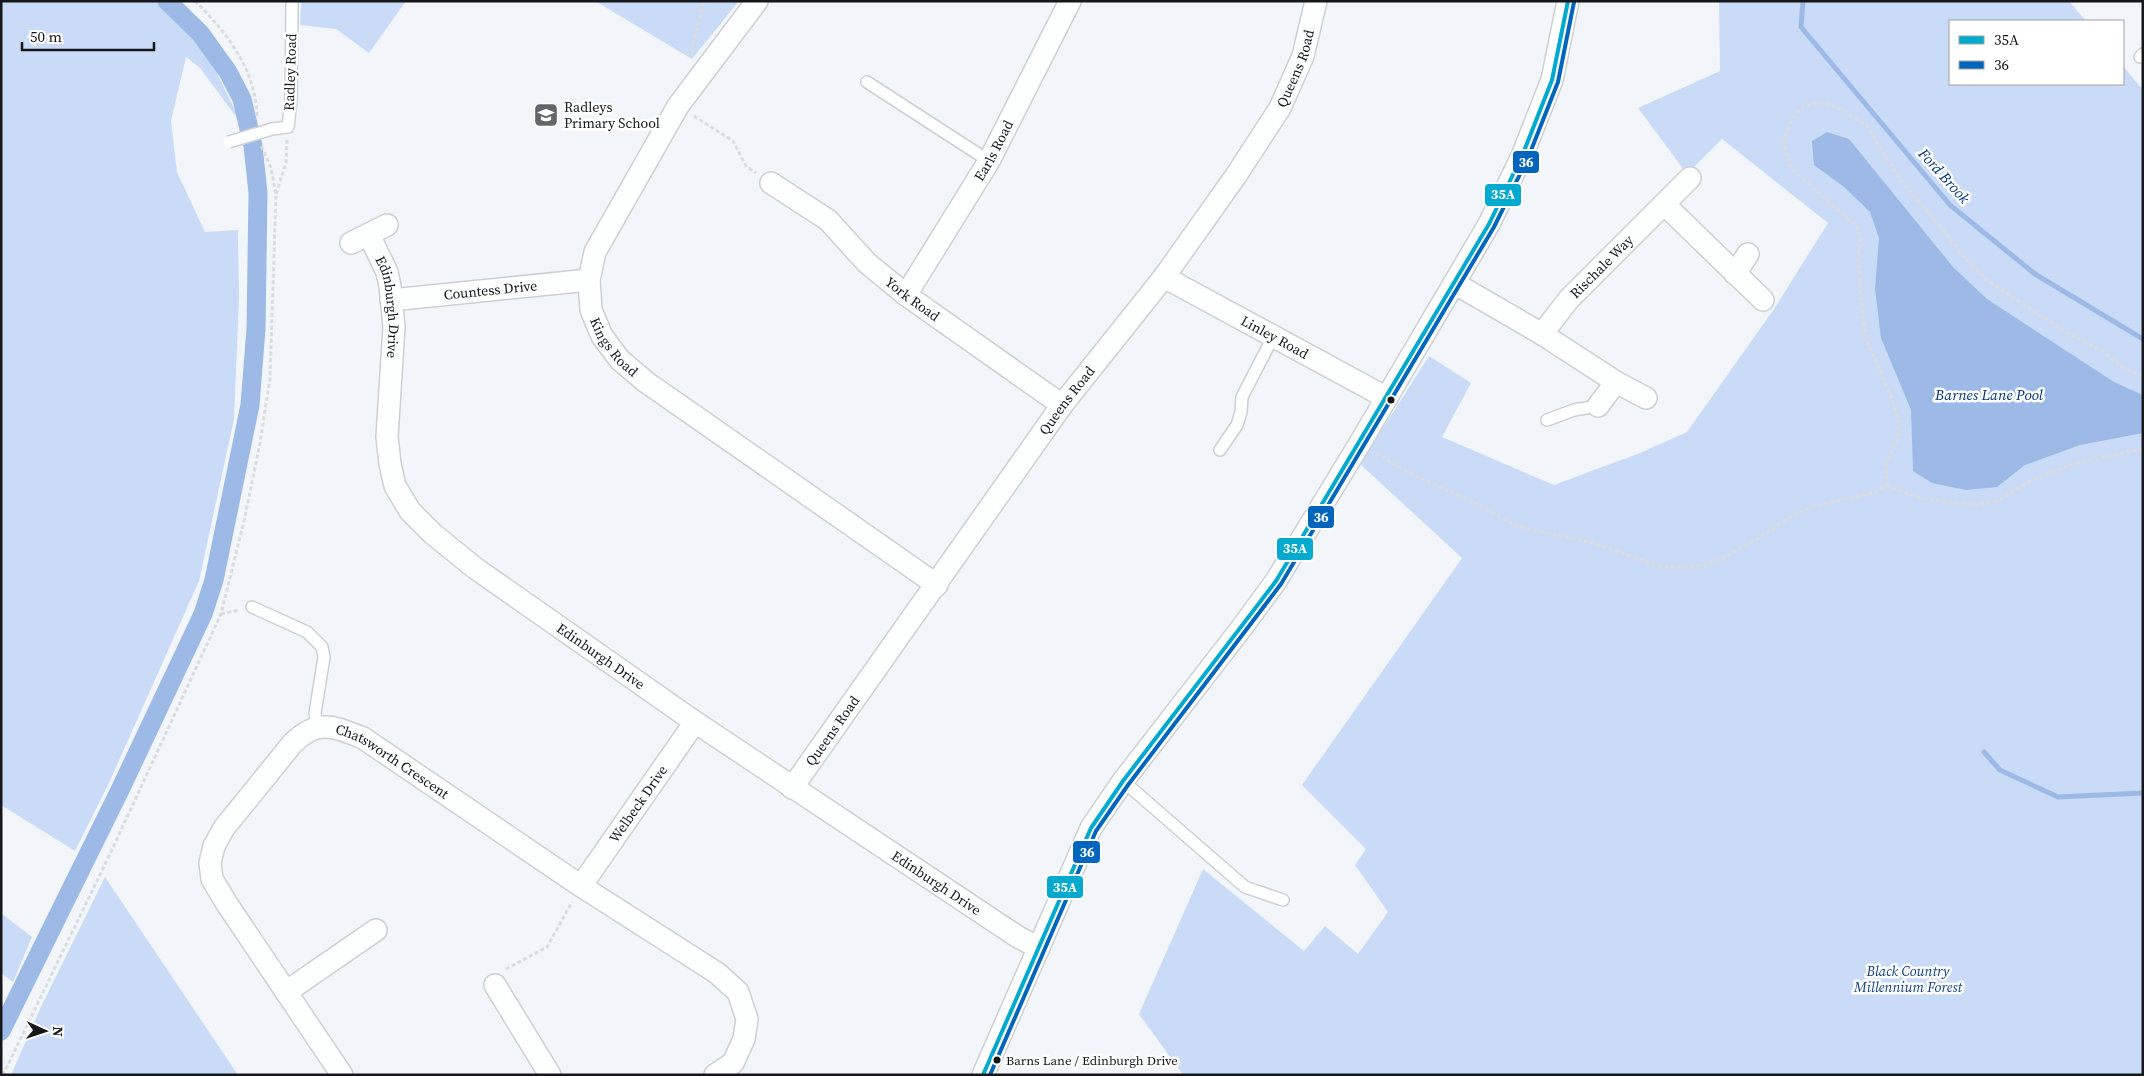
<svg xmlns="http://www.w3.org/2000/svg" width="2144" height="1076" font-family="'Source Serif 4',serif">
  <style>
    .green { fill: #c9dbf6 }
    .water { fill: #9dbae6 }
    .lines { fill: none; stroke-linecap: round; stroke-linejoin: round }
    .stream { stroke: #9dbae6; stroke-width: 5 }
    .canal { stroke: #9dbae6; stroke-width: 19 }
    .service-casing { stroke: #cdd0d3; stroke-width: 14 }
    .minor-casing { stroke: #cdd0d3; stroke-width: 24 }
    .path { stroke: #dbdcdd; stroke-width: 3; stroke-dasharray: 4 2.5; stroke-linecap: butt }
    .service { stroke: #fdfefe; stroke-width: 11 }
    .minor { stroke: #fdfefe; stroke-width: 21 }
    .service-bridge-casing { stroke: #cdd0d3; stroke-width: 14; stroke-linecap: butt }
    .service-bridge { stroke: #fdfefe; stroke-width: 11 }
    .bus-1-casing { stroke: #fff; stroke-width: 8 }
    .bus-2-casing { stroke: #fff; stroke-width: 8 }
    .bus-1 { stroke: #00a9ce; stroke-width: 4 }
    .bus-2 { stroke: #0065bd; stroke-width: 4 }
    .bus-dot { fill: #15171b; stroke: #fff; stroke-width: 2 }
    .labels { text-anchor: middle; stroke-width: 5; stroke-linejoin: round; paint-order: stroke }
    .bus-label { font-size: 13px; fill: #15171b; stroke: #fff; text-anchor: start }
    .street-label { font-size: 14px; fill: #15171b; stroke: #fff }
    .poi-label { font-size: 14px; fill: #15171b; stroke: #fff; text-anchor: start }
    .park-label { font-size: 14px; font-style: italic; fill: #0f3e85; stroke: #fff }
    .water-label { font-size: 15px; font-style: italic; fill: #04347b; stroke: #fff }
    .line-badge { stroke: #fff; stroke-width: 2 }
    .badge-label { font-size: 14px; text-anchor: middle; font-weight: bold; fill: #fff }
  </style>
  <rect width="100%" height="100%" fill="#f2f6fa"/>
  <path class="green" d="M1,1H161L201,41L243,126L200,68L186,57L171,121L177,172L205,232L238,230L239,298L234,419L199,581L108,785L75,851L1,805Z
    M301,1H406L369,53L336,29L300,25Z
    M595,1H739L692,59Z
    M1719,1H2069L2086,21H1950V84H2123V66L2143,90V1075H1183L1139,1014L1203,869L1304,951L1325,926L1358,954L1388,912L1355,865L1366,849L1302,785L1462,558L1360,464L1429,356L1471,383L1442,437L1554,485L1640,453L1687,432L1774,309L1828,223L1722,139L1687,174L1638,108L1720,71Z
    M105,877L238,1075H11L40,1009Z
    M1,913L32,937L13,982L1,973Z"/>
  <path class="water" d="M1827,132L1849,139L1953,267L1987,299L2114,382L2143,395V433L2080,445L2025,465L1997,487L1966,490L1932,483L1913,471L1911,410L1881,338L1875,289L1879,238L1870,212L1844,187L1814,165L1812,141Z"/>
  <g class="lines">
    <path class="stream" d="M1803,1L1801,27L1950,205L2035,274L2143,339
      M1984,752L2000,770L2058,797L2143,793"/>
    <path class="canal" d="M1,1031L120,790L203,614L214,580L250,405L256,329L258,193L253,146L242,99L228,72L200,33L167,1"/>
    <defs>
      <path id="service" d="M2140,57L2143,54
        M867,82L989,161
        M272,129L288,127L291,101L292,1
        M1547,420L1574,410L1598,406
        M1220,450L1237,425L1241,412L1242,397L1273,337
        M252,607L307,632L322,647L324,657L315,713L317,727
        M1123,781L1245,887L1283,900"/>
      <g id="minor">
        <path id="s1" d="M757,1L678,106L595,252L589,280L591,310L602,336L620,360L646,382L937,585"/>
        <path id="s2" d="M771,183L828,220L867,263L906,295L1062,405"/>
        <path d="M1664,204L1763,300"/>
        <path id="s3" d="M369,235L387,272L390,286L394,327L387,437L390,464L395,486L410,511L433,534L475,568L695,722L1018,937L1039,948"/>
        <path d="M351,243L387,225"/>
        <path d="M1735,274L1748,254"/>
        <path id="s4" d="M1164,277L1387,398"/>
        <path d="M1454,283L1542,334L1616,382L1646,398"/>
        <path id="s5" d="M906,295L989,161L1070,1"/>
        <path id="s6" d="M391,300L589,280"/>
        <path id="s7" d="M1542,334L1569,299L1690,178"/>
        <path d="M1598,406L1616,382"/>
        <path id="s8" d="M792,788L1062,405L1164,277L1235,177L1280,108L1303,56L1316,1"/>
        <path id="s9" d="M581,886L695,722"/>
        <path d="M495,985L550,1075"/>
        <path d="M286,992L376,930"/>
        <path id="s10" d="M342,1075L227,904L212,879L210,863L214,846L224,828L292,744C317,719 333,726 363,738L581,886L717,973L738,992L747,1019L744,1039L733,1063L715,1075"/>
        <path d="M983,1075L1091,828L1123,781L1240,630L1276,581L1360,443L1489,224L1522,156L1552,80L1568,1"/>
      </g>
    </defs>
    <use href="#service" class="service-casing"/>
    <use href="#minor" class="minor-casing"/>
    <path class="path" d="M195,1C228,34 257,71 257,119
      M693,56L691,54L704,1
      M694,116L733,141L746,166L756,173
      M276,194L286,163L287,140
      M1376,453L1407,472L1475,503L1517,526L1593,543L1662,567L1702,566L1725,557L1762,536L1792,516L1813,506L1873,493L1887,486L1923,499L1976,505L1997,501L2029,482L2072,464L2143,449
      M1887,486L1886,464L1898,437V418L1892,399L1868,343L1863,319L1858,256L1861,238L1857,227L1792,169L1786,153L1784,142L1789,125L1800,109L1815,103H1825L1843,110L1867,126L1901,181L1946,233L1963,256L1988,281L2067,333L2102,351L2123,368L2143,376
      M221,614L240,610
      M506,969L547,947L572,902
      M3,1075L110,854L221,614L244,521L260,443L270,378L276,195L271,168L261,145"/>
    <use href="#service" class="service"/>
    <use href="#minor" class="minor"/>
    <defs>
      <path id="service-bridge" d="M229,142L272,129"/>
    </defs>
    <use href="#service-bridge" class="service-bridge-casing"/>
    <use href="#service-bridge" class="service-bridge"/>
    <defs>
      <path id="bus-1" d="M983,1075L1091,828L1123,781L1276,581L1489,224L1522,156L1552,80L1568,1"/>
      <path id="bus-2" d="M990,1075L1096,831L1128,785L1281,584L1494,227L1528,158L1558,82L1574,2"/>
    </defs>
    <use href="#bus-1" class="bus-1-casing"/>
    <use href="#bus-2" class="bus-2-casing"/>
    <use href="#bus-1" class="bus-1"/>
    <use href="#bus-2" class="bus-2"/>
  </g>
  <defs>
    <symbol id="school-square" viewBox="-11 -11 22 22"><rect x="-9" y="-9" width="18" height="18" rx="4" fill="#626569" stroke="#fff"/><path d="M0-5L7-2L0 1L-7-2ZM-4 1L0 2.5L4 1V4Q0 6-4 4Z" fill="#fff"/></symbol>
  </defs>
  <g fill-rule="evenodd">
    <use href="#school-square" x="532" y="101" width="28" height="28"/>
  </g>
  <g class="bus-dot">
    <circle cx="1391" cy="400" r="4.5"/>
    <circle cx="997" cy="1060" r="4.5"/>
  </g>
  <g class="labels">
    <g class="bus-label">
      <text x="1006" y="1065">Barns Lane / Edinburgh Drive</text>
    </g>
    <g class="street-label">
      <text dy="5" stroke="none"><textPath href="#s8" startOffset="880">Queens Road</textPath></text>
      <text transform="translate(290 72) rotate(-88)" y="5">Radley Road</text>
      <text dy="5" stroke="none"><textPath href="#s5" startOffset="169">Earls Road</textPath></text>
      <text dy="5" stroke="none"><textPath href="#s7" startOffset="90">Rischale Way</textPath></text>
      <text dy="5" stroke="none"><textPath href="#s6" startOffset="100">Countess Drive</textPath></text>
      <text dy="5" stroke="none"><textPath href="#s2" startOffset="184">York Road</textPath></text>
      <text dy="5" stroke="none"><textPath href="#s3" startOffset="76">Edinburgh Drive</textPath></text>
      <text dy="5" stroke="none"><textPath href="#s4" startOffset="126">Linley Road</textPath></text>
      <text dy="5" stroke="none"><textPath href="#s1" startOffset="402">Kings Road</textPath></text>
      <text dy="5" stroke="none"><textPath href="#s8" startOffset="475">Queens Road</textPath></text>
      <text dy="5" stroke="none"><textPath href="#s3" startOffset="526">Edinburgh Drive</textPath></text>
      <text dy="5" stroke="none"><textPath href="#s8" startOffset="70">Queens Road</textPath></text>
      <text dy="5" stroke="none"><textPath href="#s10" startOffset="512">Chatsworth Crescent</textPath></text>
      <text dy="5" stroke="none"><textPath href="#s9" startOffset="100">Welbeck Drive</textPath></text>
      <text dy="5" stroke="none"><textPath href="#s3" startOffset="931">Edinburgh Drive</textPath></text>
    </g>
    <g class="poi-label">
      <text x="564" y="112">Radleys<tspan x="564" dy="16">Primary School</tspan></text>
    </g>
    <g class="park-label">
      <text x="1908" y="976">Black Country<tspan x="1908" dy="16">Millennium Forest</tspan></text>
    </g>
    <g class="water-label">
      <text transform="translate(1944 176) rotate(48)" y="5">Ford Brook</text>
      <text x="1989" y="400">Barnes Lane Pool</text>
    </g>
  </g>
  <g class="line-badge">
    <rect x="1512" y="150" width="28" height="24" rx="5" fill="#0065bd"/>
    <rect x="1484" y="183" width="38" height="24" rx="5" fill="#00a9ce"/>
    <rect x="1307" y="505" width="28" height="24" rx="5" fill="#0065bd"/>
    <rect x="1276" y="537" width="38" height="24" rx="5" fill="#00a9ce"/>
    <rect x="1072" y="840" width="29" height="24" rx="5" fill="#0065bd"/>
    <rect x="1046" y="875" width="38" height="24" rx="5" fill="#00a9ce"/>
  </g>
  <g class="badge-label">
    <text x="1526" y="167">36</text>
    <text x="1503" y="199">35A</text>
    <text x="1321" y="522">36</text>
    <text x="1295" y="553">35A</text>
    <text x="1087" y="857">36</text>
    <text x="1065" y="892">35A</text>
  </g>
  <rect width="2144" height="1076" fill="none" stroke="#15171b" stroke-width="5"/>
  <rect x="1949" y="20" width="175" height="65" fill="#ffffff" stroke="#a1a2a4"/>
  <rect x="1959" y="36" width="25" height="8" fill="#00a9ce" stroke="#a1a2a4"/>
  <text x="1994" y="45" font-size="15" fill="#15171b">35A</text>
  <rect x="1959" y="61" width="25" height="8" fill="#0065bd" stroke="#a1a2a4"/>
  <text x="1994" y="70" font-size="15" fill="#15171b">36</text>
  <g transform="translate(45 1031) rotate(93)" stroke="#ffffff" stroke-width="4" paint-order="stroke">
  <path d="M0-4L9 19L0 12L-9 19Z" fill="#15171b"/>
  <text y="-8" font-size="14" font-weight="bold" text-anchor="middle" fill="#15171b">N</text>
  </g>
  <path d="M22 42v8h132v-8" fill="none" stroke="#15171b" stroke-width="2.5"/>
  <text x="30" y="42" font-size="15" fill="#15171b" stroke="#ffffff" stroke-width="4" paint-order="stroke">50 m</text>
</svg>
